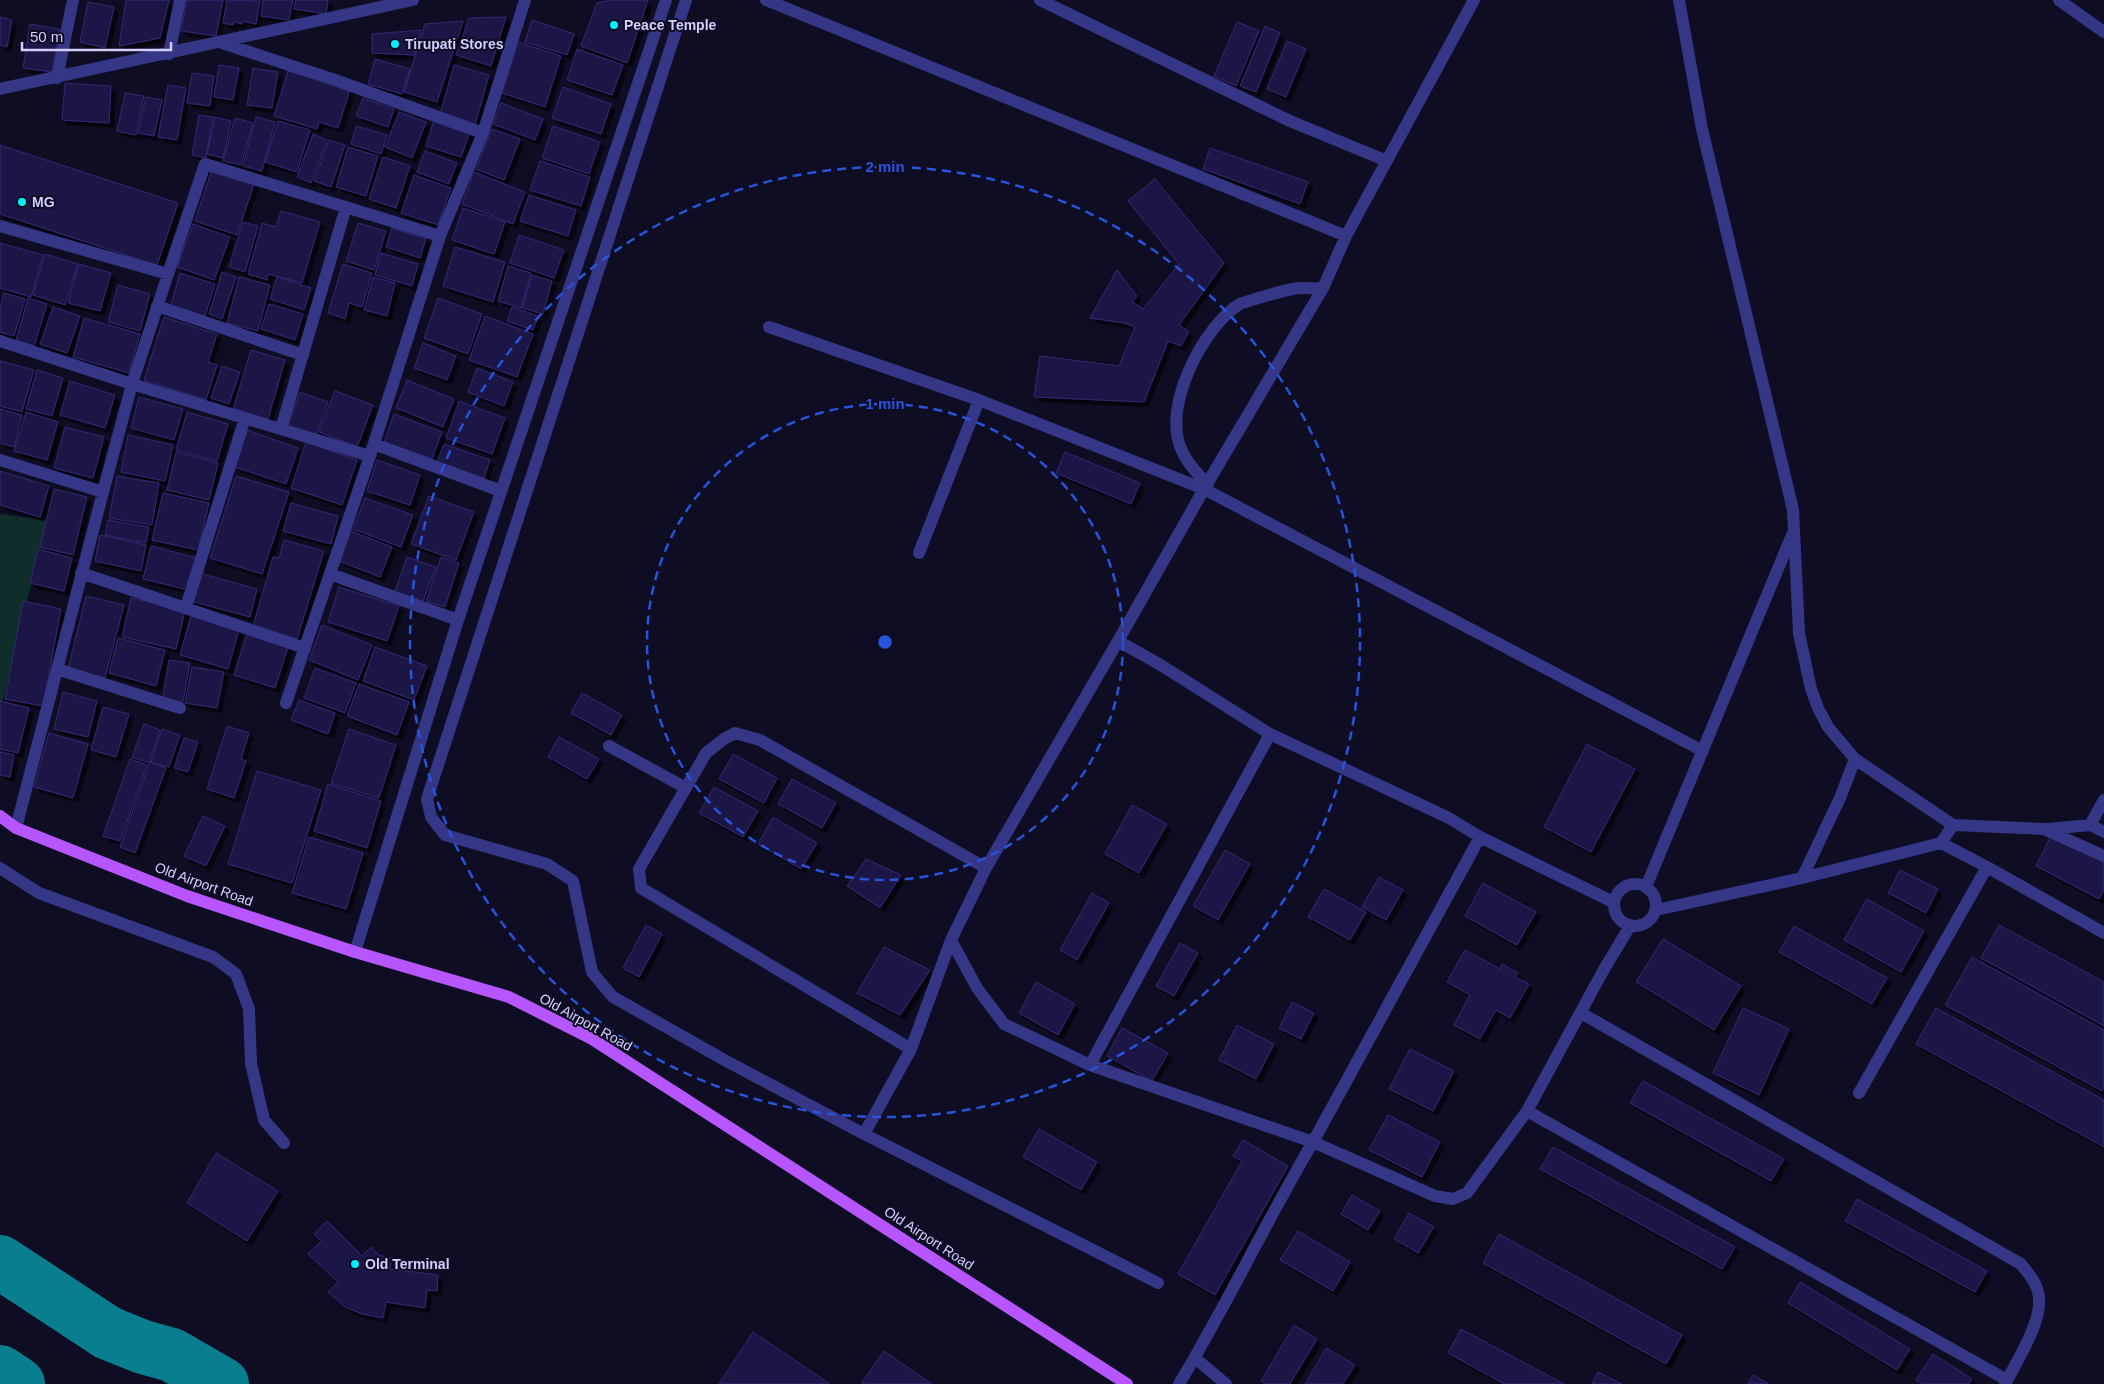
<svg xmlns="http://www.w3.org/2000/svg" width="2104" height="1384" font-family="Helvetica,sans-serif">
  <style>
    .green { fill: #0f2e2b }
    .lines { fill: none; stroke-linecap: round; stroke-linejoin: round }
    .taxiway { stroke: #087e8f; stroke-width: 54 }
    .building { fill: #1e1846; stroke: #332873; filter: url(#shadow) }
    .minor { stroke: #353686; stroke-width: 12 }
    .major { stroke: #b756ff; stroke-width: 12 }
    .ring { fill: none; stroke: #2654da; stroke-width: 2.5; stroke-dasharray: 9 6 }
    .poi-dot { fill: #00effa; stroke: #0f0d24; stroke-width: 2 }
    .labels { text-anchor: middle; stroke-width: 4; stroke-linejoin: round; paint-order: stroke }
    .poi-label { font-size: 14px; font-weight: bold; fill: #d2cfff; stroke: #0f0d24; text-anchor: start }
    .street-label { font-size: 14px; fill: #d2cfff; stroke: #0f0d24 }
    .centre { fill: #2654da; stroke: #0f0d24; stroke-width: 2.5 }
    .ring-label { font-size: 15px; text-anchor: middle; font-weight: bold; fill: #2654da; stroke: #0f0d24; stroke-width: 4; stroke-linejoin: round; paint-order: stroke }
  </style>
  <defs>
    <filter id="shadow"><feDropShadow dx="4.5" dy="4.5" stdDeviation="0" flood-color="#0009"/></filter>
  </defs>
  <rect width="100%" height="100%" fill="#0f0d24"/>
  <path class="green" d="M0,514L47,520L0,711Z"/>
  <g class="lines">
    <path class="taxiway" d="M0,1262L108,1333L143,1347L172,1355L222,1384
      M0,1372L18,1384"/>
  </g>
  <path class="building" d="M126,0H169L160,38L119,46Z
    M187,0H223L216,36L181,31Z
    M227,0L260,1L256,24L242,21V24L233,22V25L223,23Z
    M263,0H293L289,20L261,16Z
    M296,0H328L326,14L294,9Z
    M611,0H648L627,63L581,46L597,3Z
    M88,2L114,7L105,48L80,42Z
    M0,17L12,20L7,47L0,45Z
    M506,17L491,66L456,55L469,18Z
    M532,20L574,34L567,55L525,42Z
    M463,21L437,102L404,92L425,24Z
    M1237,22L1259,31L1236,86L1214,76Z
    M30,24L60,29L52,72L23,68Z
    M1265,26L1280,33L1256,92L1240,86Z
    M421,30L414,55L372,53V34Z
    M1287,41L1306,49L1286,97L1267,89Z
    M518,42L561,56L545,107L502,93Z
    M577,49L623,65L612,95L567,80Z
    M375,59L410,69L402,94L368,84Z
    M219,65L239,68L233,100L214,97Z
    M454,65L489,75L475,125L440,114Z
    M253,68L278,72L272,108L247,105Z
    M288,71L350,89L338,128L319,122L317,129L274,116Z
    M192,73L214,76L210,106L187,103Z
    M65,83L111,86L109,123L62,120Z
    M168,85L186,88L177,140L158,137Z
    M563,87L611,104L601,134L552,118Z
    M125,93L144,96L136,135L117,131Z
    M146,97L162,100L154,136L138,133Z
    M363,98L394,109L388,127L356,116Z
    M501,103L543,119L535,140L493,124Z
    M399,112L426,122L412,158L385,147Z
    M199,115L213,117L206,158L192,155Z
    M215,117L231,121L223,158L207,154Z
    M256,117L275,122L262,171L243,166Z
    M235,118L253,123L241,165L223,161Z
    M434,120L470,132L461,157L426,146Z
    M278,121L310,130L297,172L265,162Z
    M356,126L387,135L381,154L351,144Z
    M553,126L600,142L589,174L542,158Z
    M492,129L520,139L504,180L476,169Z
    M313,134L327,140L311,183L297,177Z
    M329,140L345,145L331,187L314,181Z
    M0,145L178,203L157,265L0,214Z
    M348,147L378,156L366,196L336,187Z
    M1210,148L1308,182L1300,204L1203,169Z
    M425,151L457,163L449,184L417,172Z
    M383,157L410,166L396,208L369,199Z
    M540,161L590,177L581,206L530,190Z
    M212,170L254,184L237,235L195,221Z
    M474,172L525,192L513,224L462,204Z
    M414,175L451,188L438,225L401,213Z
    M1155,179L1224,263L1179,325L1189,332L1181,346L1168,341L1144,402L1034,397L1040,356L1119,366L1135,327L1124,323L1090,318L1117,270L1137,296L1132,302L1143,309L1179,264L1128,201Z
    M529,195L576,210L568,236L520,221Z
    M463,208L505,222L494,254L452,240Z
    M281,211L320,222L302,283L268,274L267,280L248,274L262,223L276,227Z
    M243,222L258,226L245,272L229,267Z
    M358,223L386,231L374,270L346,261Z
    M193,224L230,237L214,280L177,267Z
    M392,228L426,239L420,258L386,247Z
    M519,235L564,250L554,278L510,263Z
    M0,243L43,255L31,297L0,288Z
    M455,247L505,262L493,302L443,286Z
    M381,253L418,264L412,286L375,275Z
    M45,254L78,264L65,305L33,295Z
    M79,264L111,273L100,311L68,303Z
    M343,264L372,273L362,307L349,303L345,319L328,313Z
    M508,266L531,273L521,308L498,301Z
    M222,272L236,277L222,319L209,314Z
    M180,273L215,284L204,319L170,308Z
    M532,275L552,281L543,314L522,308Z
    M239,277L270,285L258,331L227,323Z
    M277,277L311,288L304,310L270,299Z
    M373,277L395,283L387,316L364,310Z
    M118,285L150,294L140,331L108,322Z
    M4,293L25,299L14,336L0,332V308Z
    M28,298L47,304L34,346L16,340Z
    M438,298L482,314L468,354L424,338Z
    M269,304L303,314L295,340L261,329Z
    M53,307L80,316L67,353L40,344Z
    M512,307L538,316L533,330L507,321Z
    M485,316L533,334L517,377L469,360Z
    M164,317L217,334L208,362L217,365L206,400L144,380Z
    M84,318L140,334L129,373L73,357Z
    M423,343L456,356L447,380L414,368Z
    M251,350L285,360L268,419L233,409Z
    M0,361L34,370L22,412L0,406Z
    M222,366L240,372L229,404L211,398Z
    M477,368L513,382L504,406L468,392Z
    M37,370L63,378L52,416L26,409Z
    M407,380L454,399L443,427L396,408Z
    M70,381L115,395L105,428L60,415Z
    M335,391L373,405L357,447L319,432Z
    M300,392L328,402L316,436L288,426Z
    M139,397L183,409L174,440L131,428Z
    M459,401L505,418L492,454L446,438Z
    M0,409L22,415L14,447L0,443Z
    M26,412L58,422L47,460L14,451Z
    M187,412L228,424L217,461L176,450Z
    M394,414L442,432L432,459L384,442Z
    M65,427L104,437L93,478L54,468Z
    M247,430L298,448L286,484L235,467Z
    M128,435L173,445L165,481L121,472Z
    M306,442L357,460L342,505L291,488Z
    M444,444L490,460L484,478L437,462Z
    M176,452L218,463L209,500L167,490Z
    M1065,452L1140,483L1131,504L1056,473Z
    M377,460L420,475L410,505L367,491Z
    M0,471L49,486L40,517L0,505Z
    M117,476L159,483L152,525L109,518Z
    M236,476L289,492L262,574L210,558Z
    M54,489L87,497L73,555L40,547Z
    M163,493L209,503L198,550L152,540Z
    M429,496L474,512L456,560L411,544Z
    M365,498L413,515L401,547L353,529Z
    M291,503L338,516L331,544L283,531Z
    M108,520L149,527L146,543L105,535Z
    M351,531L392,547L380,577L339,561Z
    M100,535L146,545L141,571L95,561Z
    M284,540L324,551L297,639L253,626L273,557L279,558Z
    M151,546L197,558L189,590L143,579Z
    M38,549L72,558L64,591L30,583Z
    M407,557L436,567L422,604L394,594Z
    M441,557L459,563L445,607L426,601Z
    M199,573L257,589L250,617L191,601Z
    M339,587L399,606L387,641L328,622Z
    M86,596L124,605L105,678L68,669Z
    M131,598L185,610L176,649L122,637Z
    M23,601L61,609L43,706L5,699Z
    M191,616L239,629L228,669L180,655Z
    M322,625L372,645L358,680L309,660Z
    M248,631L289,644L275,688L234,675Z
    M118,638L165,650L156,686L109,673Z
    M375,647L427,666L414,700L363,681Z
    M169,660L190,663L183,702L163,698Z
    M192,667L224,672L217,708L185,703Z
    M315,668L356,683L345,713L304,698Z
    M359,684L409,702L397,735L347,716Z
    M63,692L97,701L88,737L54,729Z
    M582,693L622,715L611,735L571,713Z
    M299,700L335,713L328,734L291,720Z
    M0,701L29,708L18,753L0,749Z
    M103,707L129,714L116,757L91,750Z
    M144,724L160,730L149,763L132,757Z
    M227,726L249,733L241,759L246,761L234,798L207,789Z
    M162,729L180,735L169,767L151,762Z
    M349,729L396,745L379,798L331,783Z
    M49,733L88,744L73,798L34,787Z
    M559,737L599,759L587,779L548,757Z
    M184,738L198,742L188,772L174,768Z
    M1587,744L1635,769L1591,852L1544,827Z
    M0,752L14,755L10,777L0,775Z
    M733,754L777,778L764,803L719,779Z
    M130,759L147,765L120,841L103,836Z
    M150,762L166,768L135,853L120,847Z
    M257,771L321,790L292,883L228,864Z
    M792,779L836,803L822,828L778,804Z
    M328,784L381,801L367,848L314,831Z
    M714,787L758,811L743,837L699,813Z
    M1132,805L1167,824L1139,873L1105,854Z
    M203,816L225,826L206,866L184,856Z
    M773,817L817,843L801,869L758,844Z
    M2052,834L2104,861V890L2099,899L2036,866Z
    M309,837L363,853L346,909L292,893Z
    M1225,850L1250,864L1218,920L1193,906Z
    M866,859L901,875L880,908L847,886Z
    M1900,870L1938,889L1926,913L1888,893Z
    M1379,877L1403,890L1386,920L1362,907Z
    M1483,883L1536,912L1517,945L1465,916Z
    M1324,889L1366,912L1350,940L1308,917Z
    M1092,893L1109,903L1077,960L1060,950Z
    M1867,899L1924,931L1901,972L1844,940Z
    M646,925L662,934L639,977L623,968Z
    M1999,925L2104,982V1026L1981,958Z
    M1794,926L1887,978L1872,1004L1779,952Z
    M1663,939L1741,986L1714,1030L1636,982Z
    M1180,943L1198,953L1174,996L1156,986Z
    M884,947L930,970L900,1015L857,993Z
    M1465,950L1500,969L1502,964L1518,973L1515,977L1529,984L1510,1018L1496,1010L1480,1039L1454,1025L1470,995L1447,982Z
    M1972,957L2104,1030V1087L2102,1091L1945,1005Z
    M1036,982L1075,1004L1058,1035L1019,1013Z
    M1292,1002L1314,1013L1301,1039L1279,1028Z
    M1743,1008L1789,1029L1759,1095L1713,1073Z
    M1936,1008L2104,1100V1147L1916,1044Z
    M1237,1025L1274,1044L1256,1079L1219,1060Z
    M1122,1028L1168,1053L1152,1081L1107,1056Z
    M1410,1049L1454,1071L1433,1111L1389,1089Z
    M1643,1081L1784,1159L1771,1181L1630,1103Z
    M1388,1115L1440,1142L1422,1177L1369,1150Z
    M1039,1129L1097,1162L1081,1190L1023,1157Z
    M1243,1140L1288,1166L1215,1295L1178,1274L1242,1161L1233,1156Z
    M1553,1147L1735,1247L1722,1269L1540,1169Z
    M216,1153L278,1191L247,1241L187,1203Z
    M1352,1195L1380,1211L1368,1230L1341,1214Z
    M1857,1199L1987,1271L1975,1292L1845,1221Z
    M1409,1213L1434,1227L1418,1253L1394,1239Z
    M327,1221L362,1256L371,1247L379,1255L392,1258L390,1269L438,1275L437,1291L427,1290L425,1308L386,1302L383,1318L362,1314L345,1307L328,1292L338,1282L308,1254L321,1241L314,1234Z
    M1298,1231L1350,1262L1333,1291L1280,1260Z
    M1499,1234L1682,1335L1666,1364L1483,1263Z
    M1800,1282L1910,1349L1897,1370L1788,1303Z
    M1294,1325L1317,1339L1290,1384H1266L1261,1381Z
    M1461,1329L1564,1384H1504L1448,1353Z
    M753,1332L830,1384H719Z
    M1326,1348L1355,1365L1343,1384H1305Z
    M884,1351L932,1384H861Z
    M1933,1354L1972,1379L1969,1384H1922L1916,1380Z
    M1598,1372L1622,1384H1592Z
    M1753,1375L1769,1384H1748Z"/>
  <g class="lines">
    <path class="minor" d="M686,0L427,799L431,817L445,835L547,864L573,881L592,972L613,997L728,1062L864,1134L911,1049L951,940
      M766,0L1346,236
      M1040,0L1290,121L1387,161
      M1679,0L1702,129L1793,510L1799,633L1811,689L1818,708L1828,727L1855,759L1953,825L2044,829L2104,856
      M2059,0L2104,32
      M222,43L335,80L483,133L525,0
      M169,54L180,0
      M57,78L73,0
      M0,89L413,0
      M0,226L168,274L205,164L440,236
      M157,306L303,355
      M769,327L979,400L1204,489L1703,751
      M0,341L132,384L370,456
      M281,429L346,207
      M374,444L501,491
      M0,460L103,492L132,384L168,274
      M1208,485C1194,470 1180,456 1177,434C1171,393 1204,328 1238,305C1242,302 1286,290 1293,289C1302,287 1314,289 1323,288
      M919,553L979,400
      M81,573L305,648
      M330,574L458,620
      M186,607L245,418
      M1118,641L1204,489L1323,288L1346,236L1474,0
      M57,669L180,708
      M286,703L370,456L440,236L483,133
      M609,746L686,788
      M2090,825L2104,832
      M16,828L103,492
      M2047,829L2090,825L2104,800
      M1480,837L1313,1142L1090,1065L1004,1024L977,988L951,940L986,868L1118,641L1159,664L1270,734L1449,818L1480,837L1613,902
      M1941,843L1987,867L2104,933
      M0,868L39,893L213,957L236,974L249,1009L251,1063L264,1120L284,1143
      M1802,878L1941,843L1953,825
      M1614 905a21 21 0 1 1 42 0a21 21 0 1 1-42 0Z
      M1646,887L1792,535
      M1656,910L1802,878L1840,798L1855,759
      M355,952L458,620L666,0
      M1581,1013L2021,1264C2029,1274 2038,1284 2039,1298C2042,1322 2016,1363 2005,1384
      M911,1049L641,888L639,869L706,753L724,739L735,733L760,740L986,868
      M1090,1065L1270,734
      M1859,1093L1987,867
      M1527,1111L2007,1380
      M864,1134L1158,1283
      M1195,1358L1226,1384
      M1179,1384C1227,1305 1266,1221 1313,1142L1435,1196L1453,1199L1467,1193L1527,1111L1603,971L1630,926"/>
    <path class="major" d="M0,816L16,828L187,896L355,952L509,997L592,1039L1127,1384"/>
  </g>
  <g class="ring">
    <circle cx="885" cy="642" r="238"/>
    <circle cx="885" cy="642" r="475"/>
  </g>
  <g class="poi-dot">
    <circle cx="614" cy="25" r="5"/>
    <circle cx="395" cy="44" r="5"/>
    <circle cx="22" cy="202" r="5"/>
    <circle cx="355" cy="1264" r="5"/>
  </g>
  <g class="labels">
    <g class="poi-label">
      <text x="624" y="30">Peace Temple</text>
      <text x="405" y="49">Tirupati Stores</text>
      <text x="32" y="207">MG</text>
      <text x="365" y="1269">Old Terminal</text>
    </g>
    <g class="street-label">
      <text transform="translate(204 884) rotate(20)" y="5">Old Airport Road</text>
      <text transform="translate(586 1022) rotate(29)" y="5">Old Airport Road</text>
      <text transform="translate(929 1238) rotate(33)" y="5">Old Airport Road</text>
    </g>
  </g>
  <circle cx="885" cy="642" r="8" class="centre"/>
  <g class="ring-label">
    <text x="885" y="172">2 min</text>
    <text x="885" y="409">1 min</text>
  </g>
  <path d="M22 42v8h149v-8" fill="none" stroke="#d2cfff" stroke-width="2.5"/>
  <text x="30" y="42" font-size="15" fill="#d2cfff" stroke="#0f0d24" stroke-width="4" paint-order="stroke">50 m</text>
</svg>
